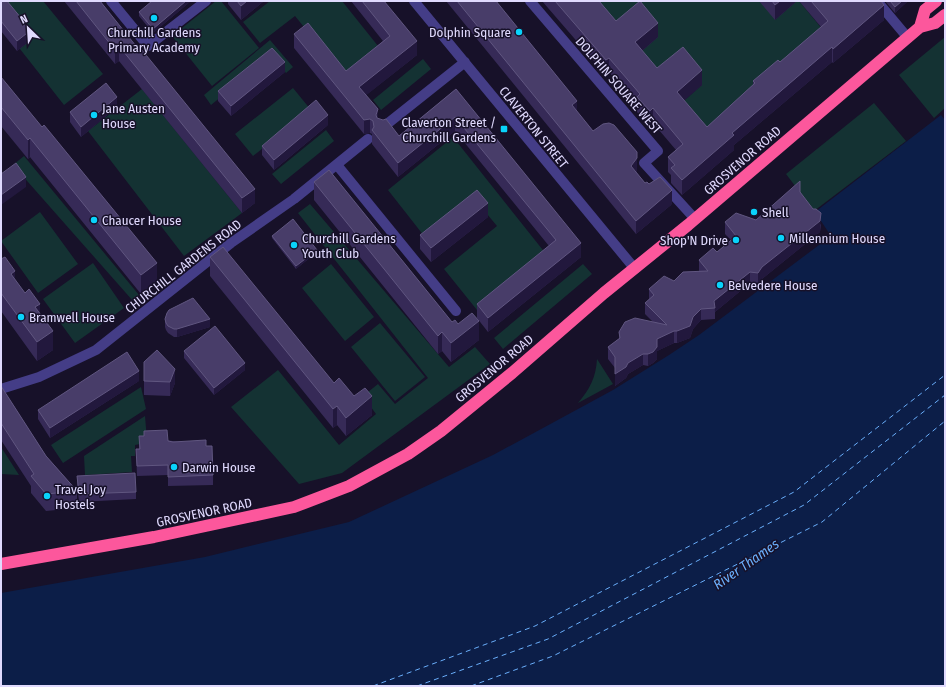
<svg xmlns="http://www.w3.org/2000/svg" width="946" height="687" font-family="'Fira Sans Condensed',sans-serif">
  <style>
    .green { fill: #143233 }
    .water { fill: #0c1e48 }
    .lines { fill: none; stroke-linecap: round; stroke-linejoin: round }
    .ferry { stroke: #6aaffc; stroke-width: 1; stroke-dasharray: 5 4; stroke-linecap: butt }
    .minor { stroke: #443d87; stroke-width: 10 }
    .highway { stroke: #fc579c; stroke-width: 12 }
    .wall { fill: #362a57 }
    .shaded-wall { fill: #22183d }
    .building { fill: #483d69; stroke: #605680 }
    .poi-dot { fill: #09d3fb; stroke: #171129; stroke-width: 1.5 }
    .labels { text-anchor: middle; stroke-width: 3; stroke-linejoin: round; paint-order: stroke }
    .poi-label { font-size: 13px; fill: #e0dafe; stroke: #171129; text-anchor: start }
    .street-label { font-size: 13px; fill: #e0dafe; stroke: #171129 }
    .water-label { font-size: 14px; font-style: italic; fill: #6aaffc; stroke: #171129 }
  </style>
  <rect width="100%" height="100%" fill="#171129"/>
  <path class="green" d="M1,1H43L103,74L64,105L20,49Z
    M216,1H221L259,48L212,86L172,36Z
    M270,1H342L378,46L343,75L295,16L260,43L243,22Z
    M586,1H799L828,36L707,141L674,104L687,98L702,85L660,86L631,32Z
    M945,37V108L934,118L899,75Z
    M270,40L293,67L286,73L272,55L211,105L204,95Z
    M423,59L431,69L381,110L373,100Z
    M293,88L311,110L253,156L235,134Z
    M142,89L242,213L184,256L88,131Z
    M874,103L906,141L814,211L786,174Z
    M326,130L334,141L281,184L272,174Z
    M453,137L546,254L477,310L444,269L497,226L477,202L428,241L388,190Z
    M24,156L139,295L133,301L13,165Z
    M310,204L449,367L475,347L490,364L342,473L299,484L231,407L278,370L339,445L376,414L363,396L378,384L395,404L428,378L298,213Z
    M40,212L78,264L38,293L1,241Z
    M93,263L124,308L75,343L43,299Z
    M331,264L374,317L345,341L302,288Z
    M583,264L592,274L503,349L494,338Z
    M380,323L425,377L395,401L351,347Z
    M597,359L613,384L578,403C590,389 596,377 597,359Z
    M141,387L146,409L63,463L51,445Z
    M145,416L147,440L140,444L135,445V456H131L132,472L85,475L84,456Z
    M1,447L19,475L1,474Z"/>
  <path class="water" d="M941,115L945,120V686H1V593L205,557L349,522L493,455L613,390L669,355L699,335L831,236L815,212Z"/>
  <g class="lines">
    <path class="ferry" d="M373,686L535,626L794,492L945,375
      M417,686L548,639L804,505L945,395
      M471,686L553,656L822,522L945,421"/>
    <path class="minor" d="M111,1L148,46L206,1
      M414,1L635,269
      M530,1L658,151L644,163L695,219
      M877,1L908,38
      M382,128L465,62
      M337,165L456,311
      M1,389L39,377L96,350L231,243L294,199L368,139"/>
    <path class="highway" d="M920,27L925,10L936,1
      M1,564L154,537L294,507L349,486L408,454L441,431L512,373L604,293L688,225L920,27L935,23L945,15"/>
  </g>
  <path class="wall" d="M1,1L31,40L17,51L1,31Z
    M64,1H100L255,203L242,213L119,61L115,64Z
    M152,1H191L153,33L139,16V12Z
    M228,1H264L241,20L228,4Z
    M351,1H384L417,55L366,95L378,118L399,136L456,89L581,257L488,332L477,318V304L549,246L455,131L398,177L372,144V134L370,133L364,134L294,48V34L346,71L383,41Z
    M446,1H496L577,112L593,131L637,171L636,172L645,183L649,184L672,203L671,205L636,234Z
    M542,1H599L616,21L658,37L642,51L657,68L702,85L684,100L707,127L753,85V81L780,62L821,27L799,1H850L884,20L833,63L832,62L734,145V150L682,195L671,183V175L668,172V157L676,150L653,123L650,126L637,112V106L609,72L606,75Z
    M759,1H797L775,20Z
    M885,1H908L895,13Z
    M285,72L231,116L218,101V91Z
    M1,77L157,282L141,294L30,157L28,159L1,126Z
    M117,107L81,137L70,122V112Z
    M328,125L274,170L262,155V146Z
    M314,182L452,322L458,324L479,340L451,362L442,351L438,354L314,200Z
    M800,192L821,225L820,232L762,279L758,284L750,283L715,312V319L701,320L693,329L690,338L677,343H674L657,351V359L653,363L648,366L643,365L628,374L626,378L615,386V368L608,359V347L619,339V332L653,322L645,314V303L649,300V289L674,281L699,272V260L717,252L731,240L725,234V222L756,220Z
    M488,217L431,262L420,249V235Z
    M272,236L317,252L296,269L272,238Z
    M210,257L334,383L354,396L372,415L346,436L337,425L333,428L210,276Z
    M1,259L15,280L40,314L53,350L37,361L1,311Z
    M165,319L210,327L177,337H174L168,333L166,330L165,327Z
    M184,351L245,370L214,395L184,358Z
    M144,362L175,383L170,396L144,395Z
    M139,381L50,438L38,419V410Z
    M1,386L46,456L77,491V508L46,511L31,493V486L1,440Z
    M139,436L206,446L213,475V485L168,486V475L137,476L136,449H139Z
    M77,476L136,492V499L79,502L77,483Z"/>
  <path class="shaded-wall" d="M186,1H191L153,33V29Z
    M247,1H264L241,20V6Z
    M780,1H797L775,20V5Z
    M902,1H908L895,13V7Z
    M884,5V20L833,63V49Z
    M658,23V37L635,57V42Z
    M31,30V40L17,51V41Z
    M417,41V55L359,101V87Z
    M119,46V61L115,64V50Z
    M832,47V62L734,145V150L682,195V180L732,133Z
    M609,58V72L606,75V60Z
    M285,62V72L231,116V106Z
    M702,70V85L677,107V92Z
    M117,97V107L81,137V127Z
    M577,101V114L572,105Z
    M653,108V123L650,126V111Z
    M378,109V123L376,115Z
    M328,115V125L274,170V160Z
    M455,117V131L398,177V163Z
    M370,119V133L364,134V120Z
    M30,138V157L28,159V140Z
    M637,158V171L631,179V166Z
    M26,177V187L1,205V195Z
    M255,189V203L242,213V198Z
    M672,190V203L671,205L636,234V221Z
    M488,203V217L431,262V248Z
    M821,213L820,232L762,279L758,284V273L762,267Z
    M581,243V257L488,332V318Z
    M317,250V252L296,269V266Z
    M157,263V282L141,294V275Z
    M15,271V289L11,274Z
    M750,272V283L715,312L714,301Z
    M40,304V323L35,307Z
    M701,309V320L693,329L690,338L677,343V331L693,317Z
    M210,319V327L177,337V329Z
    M479,321V340L451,362V343Z
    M53,331V350L37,361V342Z
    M674,331V343L657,351V359L653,363L648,366V354L657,339Z
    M442,332V351L438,354V336Z
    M643,354V365L628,374L626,378L615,386V374L628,363Z
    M245,363V370L214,395V388Z
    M175,369V383L170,396V382Z
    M139,371V381L50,438V428Z
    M372,396V415L346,436V418Z
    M337,406V425L333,428V409Z"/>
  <path class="building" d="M1,1H7L31,30L17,41L1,21Z
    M76,1H100L140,51L142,50L255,189L242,198L119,46L115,50Z
    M152,1H186L153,29L139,12Z
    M237,1H247L241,6Z
    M362,1H384L417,41L359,87L378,109L376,115L377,118L383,120L386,119L399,136L456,89L581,243L488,318L477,304L556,240L455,117L398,163L372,130L374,127L373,121L370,119L364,120L294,34L308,23L346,71L390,36Z
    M457,1H496L577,101L572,105L593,131L603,124L609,123L614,125L637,152V158L631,166L645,183L647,182L649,184L660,177L672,190L671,191L636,221Z
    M555,1H599L616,21L640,1L658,23L635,42L657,68L683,47L702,70L677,92L707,127L755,83L753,81L778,60L780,62L828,21L811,1H850L851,2L852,1H881L884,5L833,49L832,47L732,133L734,135L682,180L671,168L675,165L668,157L683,144L653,108L650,111L637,97L640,94L609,58L606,60Z
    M772,1H780L775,5Z
    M890,1H902L895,7Z
    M272,48L285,62L231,106L218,91Z
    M1,77L42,127L44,125L157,263L141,275L30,138L28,140L1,107Z
    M106,83L117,97L81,127L70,112Z
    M316,100L328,115L274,160L262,146Z
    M16,163L26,177L1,195V174Z
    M329,170L452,322L455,320L458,324L472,313L479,321L451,343L442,332L438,336L314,182Z
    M800,181V192L813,209H816L821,213L820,221L762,267L758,273L750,272L714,301L715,308L701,309L693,317L690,326L677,331H674L657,339V347L653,352L648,354H643L628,363L626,367L615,374V357L608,347L620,338L619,332L625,322L635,318L667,325L645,303L654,295L649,289L664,276L674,281L683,272L708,271L699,260L713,248L717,252L736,236L725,222L736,213L756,220Z
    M477,190L488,203L431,248L420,235Z
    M293,219L317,250L296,266L272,236Z
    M223,247L334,383L339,378L354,396L365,388L372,396L346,418L337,406L333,409L210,257Z
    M5,257L15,271L11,274L25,293L29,289L40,304L35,307L53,331L37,342L1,293V259Z
    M193,298L210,319L177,329H174L168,326L166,323L165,319L167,313L169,310Z
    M215,326L245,363L214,388L184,351Z
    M157,350L175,369L170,382L144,381V362Z
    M127,352L139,371L50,428L38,410Z
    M1,386L46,456L77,491L46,494L31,476L34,474L1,423Z
    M167,430L168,441L173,442L206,440V446H212L213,475L168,477V465L137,466L136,449H140L139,436H144V431Z
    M135,473L136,492L79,494L77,476Z"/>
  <g class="poi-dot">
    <circle cx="154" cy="18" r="4"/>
    <circle cx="519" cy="32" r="4"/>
    <circle cx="94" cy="115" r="4"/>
    <rect x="500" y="125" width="8" height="8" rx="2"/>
    <circle cx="754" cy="212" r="4"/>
    <circle cx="94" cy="220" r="4"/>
    <circle cx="781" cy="238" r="4"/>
    <circle cx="736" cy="240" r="4"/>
    <circle cx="294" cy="245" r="4"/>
    <circle cx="720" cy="285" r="4"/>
    <circle cx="21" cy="317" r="4"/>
    <circle cx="174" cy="467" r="4"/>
    <circle cx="47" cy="496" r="4"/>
  </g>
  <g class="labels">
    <g class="poi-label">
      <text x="154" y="37" text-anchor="middle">Churchill Gardens<tspan x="154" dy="15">Primary Academy</tspan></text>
      <text x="511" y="37" text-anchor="end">Dolphin Square</text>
      <text x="102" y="113">Jane Austen<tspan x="102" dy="15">House</tspan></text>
      <text x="496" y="127" text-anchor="end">Claverton Street /<tspan x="496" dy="15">Churchill Gardens</tspan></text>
      <text x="762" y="217">Shell</text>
      <text x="102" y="225">Chaucer House</text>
      <text x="302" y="243">Churchill Gardens<tspan x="302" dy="15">Youth Club</tspan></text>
      <text x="789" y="243">Millennium House</text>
      <text x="728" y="245" text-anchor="end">Shop'N Drive</text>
      <text x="728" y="290">Belvedere House</text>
      <text x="29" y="322">Bramwell House</text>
      <text x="182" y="472">Darwin House</text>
      <text x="55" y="494">Travel Joy<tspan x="55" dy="15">Hostels</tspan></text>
    </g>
    <g class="street-label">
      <text transform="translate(619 85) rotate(49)" y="5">DOLPHIN SQUARE WEST</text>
      <text transform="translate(534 127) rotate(51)" y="5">CLAVERTON STREET</text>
      <text transform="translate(742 160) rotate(-41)" y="5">GROSVENOR ROAD</text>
      <text transform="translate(183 266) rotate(-38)" y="5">CHURCHILL GARDENS ROAD</text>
      <text transform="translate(494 368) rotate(-40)" y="5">GROSVENOR ROAD</text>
      <text transform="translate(204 512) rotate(-12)" y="5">GROSVENOR ROAD</text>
    </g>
    <g class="water-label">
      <text transform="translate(746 564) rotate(-35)" y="5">River Thames</text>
    </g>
  </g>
  <rect width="946" height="687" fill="none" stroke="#e0dafe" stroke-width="4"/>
  <g transform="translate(28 28) rotate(335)" stroke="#171129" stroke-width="3" paint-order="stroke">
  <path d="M0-3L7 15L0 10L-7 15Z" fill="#e0dafe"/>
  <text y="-6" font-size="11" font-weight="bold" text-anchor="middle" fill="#e0dafe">N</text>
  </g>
</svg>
